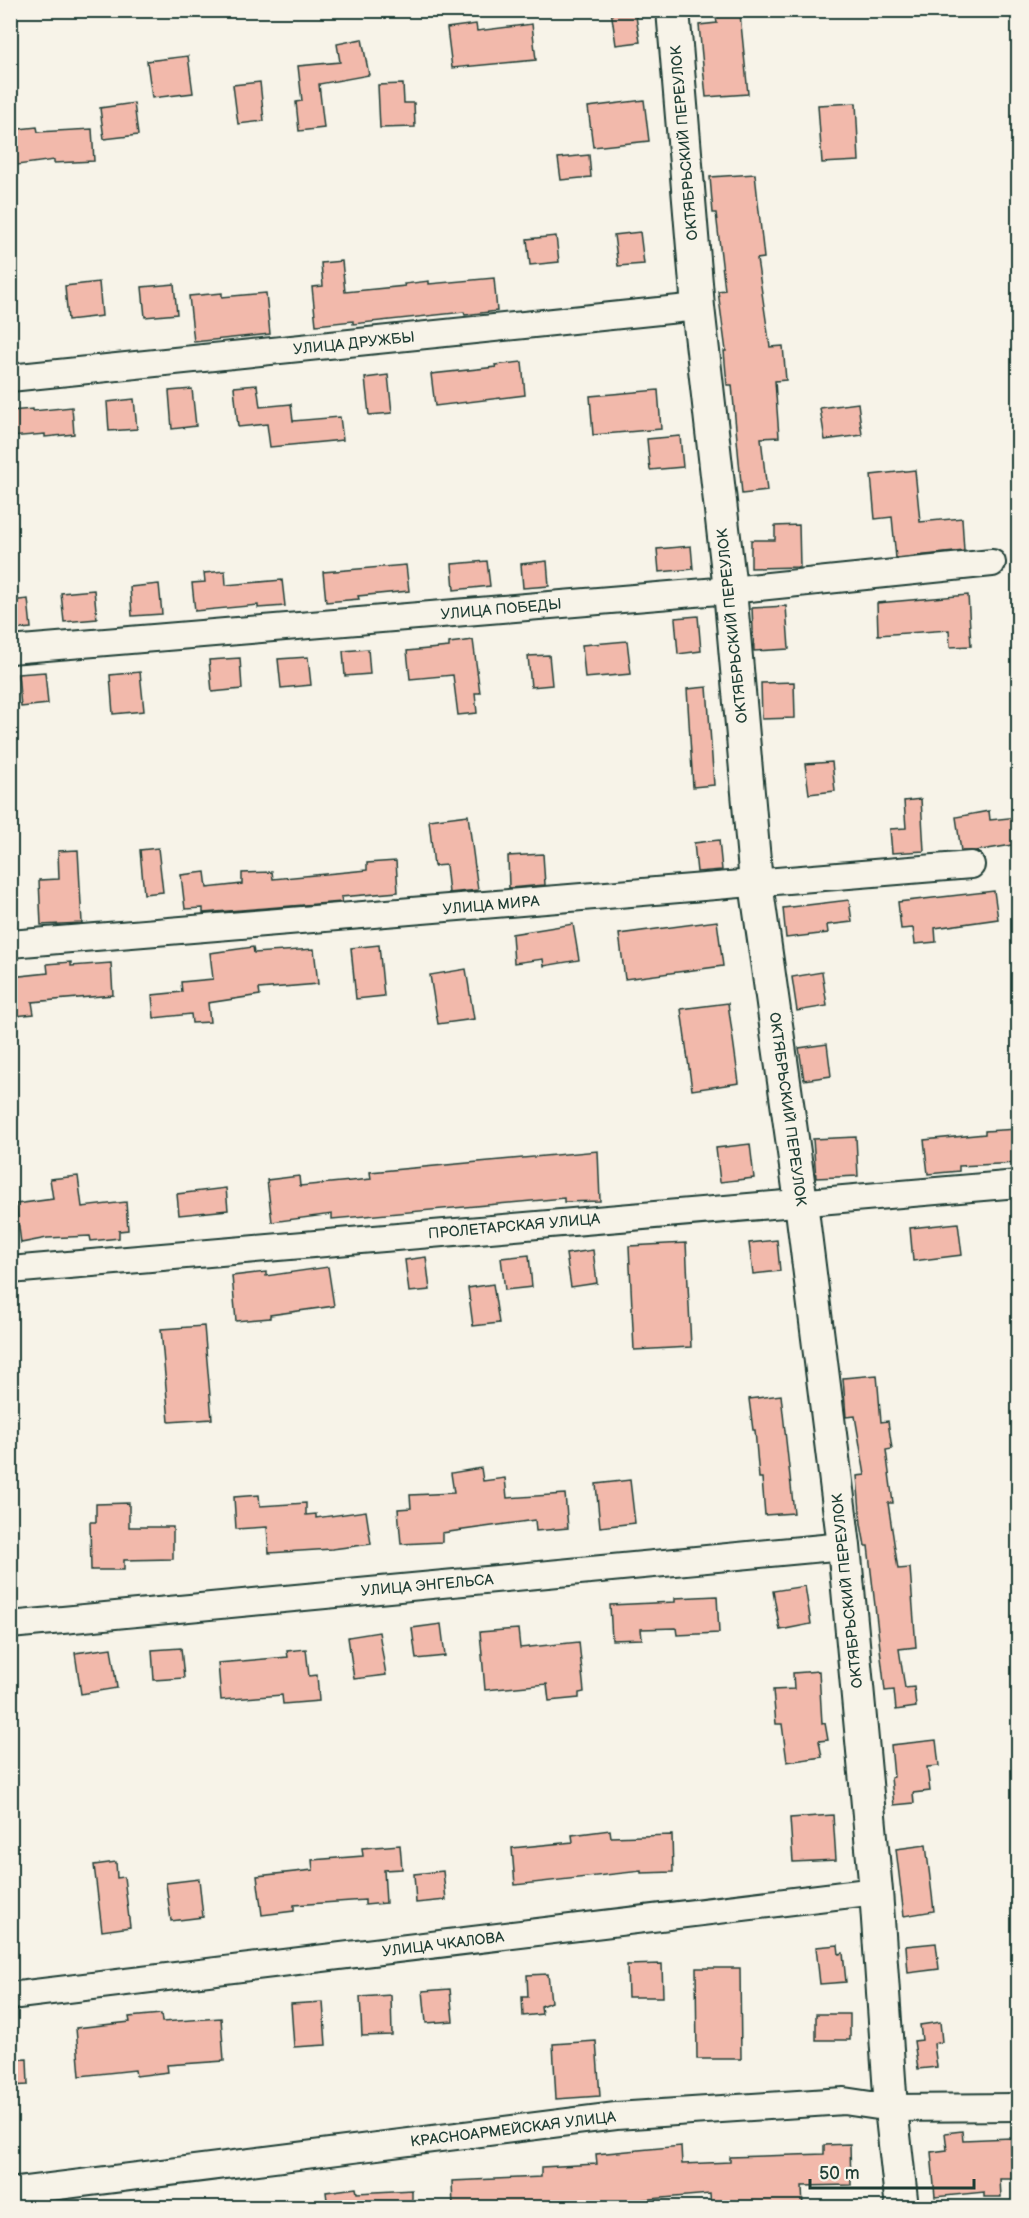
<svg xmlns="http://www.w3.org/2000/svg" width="1029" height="2218" font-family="'Balsamiq Sans',sans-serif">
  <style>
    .building { fill: #f2b9ab; stroke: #1f3d34; stroke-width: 1.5 }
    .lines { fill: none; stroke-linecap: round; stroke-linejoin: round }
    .minor-casing { stroke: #1f3d34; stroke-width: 30 }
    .tertiary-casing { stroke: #1f3d34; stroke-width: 36 }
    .minor { stroke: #f7f3e8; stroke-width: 26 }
    .tertiary { stroke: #f7f3e8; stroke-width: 32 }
    .labels { text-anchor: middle; stroke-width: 4.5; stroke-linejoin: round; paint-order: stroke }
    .street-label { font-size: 15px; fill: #1f3d34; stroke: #f7f3e8 }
  </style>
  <rect width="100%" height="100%" fill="#f7f3e8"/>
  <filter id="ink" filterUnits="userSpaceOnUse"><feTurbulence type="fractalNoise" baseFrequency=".0167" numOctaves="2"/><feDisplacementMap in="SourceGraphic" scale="12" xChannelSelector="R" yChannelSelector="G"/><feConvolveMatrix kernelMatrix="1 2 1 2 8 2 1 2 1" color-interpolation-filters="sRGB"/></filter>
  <g filter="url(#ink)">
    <path class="building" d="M611,10H635L640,42L616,45Z
      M740,14L748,94L706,97L699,25L717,23L716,17Z
      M476,24L477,31L532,24L536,60L452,68L447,28Z
      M362,39L369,75L319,84L324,128L299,131L296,102L302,101L298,66L340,62L337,44Z
      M188,56L193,93L152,98L147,61Z
      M260,82L264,121L238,124L233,85Z
      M403,84L404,103H414L415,127L380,128L378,85Z
      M644,100L649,141L593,147L588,107Z
      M134,103L138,135L104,139L100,108Z
      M856,103L859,161L822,163L818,105Z
      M37,127L38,132L92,129L94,161L54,163V160L10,166V130Z
      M589,155L591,177L561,180L558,158Z
      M755,174L764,258L757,259L770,347L783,346L786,380L775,381L779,437L761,438L767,491L742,494L732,385H727L724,351H726L718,291L725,290L716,213H713L710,177Z
      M640,232L644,264L618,266L614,235Z
      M556,236L559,262L530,265L527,239Z
      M342,261L345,292L405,286L404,284L429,281V284L494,278L497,311L465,315L464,312L353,324V321L316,325L312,287L323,286L321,263Z
      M99,282L102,316L68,320L65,286Z
      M174,284L177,314L145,317L142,287Z
      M222,293V297L266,293L270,334L194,342L189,296Z
      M522,362L525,395L435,406L431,374L496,367L495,365Z
      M388,375L392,413L369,415L365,378Z
      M257,385L260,407L291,404L293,421L340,417L343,440L270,447L267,424L238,427L234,387Z
      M192,389L196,426L172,429L169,391Z
      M658,390L661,429L593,435L590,396Z
      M134,399L137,429L109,431L107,402Z
      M858,403L862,435L825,440L820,408Z
      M72,407L74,434L45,437V434L10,437V411L33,409V411Z
      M680,436L683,467L650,470L647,439Z
      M915,470L920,522L962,518L964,551L896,558L892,517L875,519L871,475Z
      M799,525L800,567L751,568V540H775V526Z
      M691,546L693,569L659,572L657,549Z
      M487,561L490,586L454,590L452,564Z
      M547,561L549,586L523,588L521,564Z
      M406,565L409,591L358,596L359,599L326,602L323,572Z
      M225,571L226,585L282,580L285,606L258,608V605L195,611L192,583L205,582L204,573Z
      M159,584L162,614L132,616L130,587Z
      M94,590L97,619L64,622L61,593Z
      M968,595L971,646L950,647L949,630L878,635L877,603Z
      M28,599L31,628L10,630V601Z
      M786,606L789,649L754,651L752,608Z
      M698,616L701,651L678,654L675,618Z
      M473,640L480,693H475L477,713L458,715L453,675L410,679L407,651L449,647V643Z
      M627,641L631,674L585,678L582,645Z
      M368,649L370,674L345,676L343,651Z
      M549,655L552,685L531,687L528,656Z
      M308,657L311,685L281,688L278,659Z
      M240,658L242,689L212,692L209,660Z
      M45,672L48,704L21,707L18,674Z
      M140,672L144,711L113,714L110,675Z
      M794,682L795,718L762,719L761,683Z
      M707,687L714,785L693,787L687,689Z
      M832,762L835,791L809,794L805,764Z
      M921,799L924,851L892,853L890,829L906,828L904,801Z
      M989,811L990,820L1018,817V844L975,851H961L956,817Z
      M468,815L478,890L449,893L446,865L434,866L429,820Z
      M719,840L722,870L697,872L694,843Z
      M158,848L163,892L144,894L140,850Z
      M78,850L82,923L41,925L39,880L59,879L58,851Z
      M543,854L545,885L509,888L508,856Z
      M396,861L398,892L341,897L342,902L203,913V908L185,909L181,875L205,872L207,888L242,884V873L272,872L273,879L367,870V863Z
      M994,891L998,919L935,928L936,942L915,944L913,928L901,929L898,902Z
      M849,900L852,922L827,925L828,933L786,938L783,908Z
      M717,921L723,966L625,979L619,934Z
      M573,924L579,960L544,966L543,959L514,963L512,934Z
      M379,945L384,996L356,999L351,948Z
      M253,947L254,953L314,949L318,984L259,989L260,995L208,1003L210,1022L192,1023L191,1014L154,1018L152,995L182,992L181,982L213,979L210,953Z
      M71,962V966L111,963L113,995L32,1002L34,1014L15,1016L11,977L48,973L47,964Z
      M466,969L474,1019L438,1024L430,975Z
      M822,972L827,1006L797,1011L792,977Z
      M728,1003L739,1083L692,1090L681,1009Z
      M827,1044L831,1076L804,1080L799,1048Z
      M1018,1129V1163L959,1166V1171L928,1174L924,1140L985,1134V1131Z
      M856,1137L858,1176L816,1178L813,1139Z
      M750,1144L754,1178L720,1182L716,1148Z
      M598,1151L600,1201L564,1202V1198L332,1219V1214L272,1222L267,1180L299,1176L300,1186L371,1179L370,1172Z
      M78,1176L82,1207L126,1202L128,1230L119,1231V1238L91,1241L90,1236L47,1238L21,1243L16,1204L53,1199L50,1179Z
      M226,1188L228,1210L179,1215L177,1194Z
      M958,1223L962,1255L913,1261L910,1228Z
      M777,1240L780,1271L753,1274L749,1243Z
      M686,1243L691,1347L634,1350L629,1246Z
      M593,1250L597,1283L571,1287L566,1254Z
      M529,1255L532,1287L505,1290L501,1258Z
      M426,1257L430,1290L409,1292L405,1260Z
      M328,1267L334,1306L270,1315V1318L236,1321L232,1276L266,1272V1276Z
      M493,1284L499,1323L473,1326L468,1288Z
      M204,1326L212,1419L169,1422L161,1329Z
      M877,1375L881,1422L888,1421L892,1449L886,1450L893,1503H888L898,1569L910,1568L916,1647L899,1649L905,1688L914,1687L916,1707L896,1710L894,1690L885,1691L868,1546H865L861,1524L857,1476L865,1475L855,1416L846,1417L843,1378Z
      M781,1395L794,1513L765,1515L762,1478H759L755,1430H753L749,1399Z
      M481,1468L483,1481L505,1478L507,1498L565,1494L568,1528L536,1531L535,1520L442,1533V1542L401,1544L398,1509L411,1508L410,1495L454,1493L451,1473Z
      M630,1480L635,1523L600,1527L596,1484Z
      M259,1495L260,1506L306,1503V1515L316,1514V1518L366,1511L371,1544L332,1549L269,1553L267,1527L236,1529L234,1497Z
      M129,1503V1527H173V1559L124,1560V1570H91L90,1522H96V1504Z
      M805,1586L811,1624L780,1630L773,1591Z
      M717,1596L719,1633L677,1635L676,1628L641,1629L642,1639L612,1640L610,1605L675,1602V1598Z
      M441,1624L445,1656L416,1659L412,1628Z
      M518,1629L520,1648L579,1642L584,1692L579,1693V1698L549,1701L547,1684L485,1690L480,1632Z
      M379,1632L386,1675L354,1679L348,1637Z
      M111,1648L117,1688L81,1694L75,1653Z
      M181,1648L184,1678L154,1680L152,1650Z
      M306,1649L309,1676L317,1675L319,1701L283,1704L282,1695L221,1700L218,1663L288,1657L287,1651Z
      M819,1671L822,1724L825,1723L828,1740L819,1741L822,1757L787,1762L782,1724H776L773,1690L794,1689L793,1673Z
      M936,1740L939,1766L927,1767L930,1791L913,1793L914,1803L894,1805L891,1778L894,1777L891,1745Z
      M833,1815L836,1860L793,1862L790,1818Z
      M610,1830L611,1837L672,1835L673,1872L641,1873V1871L515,1885L512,1848L573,1842L572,1835Z
      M400,1845L402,1869L384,1870L386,1903L365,1905V1900L294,1905V1911L262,1915L257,1876L313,1870L312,1860L363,1856L362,1848Z
      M926,1845L934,1911L904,1916L896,1849Z
      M116,1862L117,1878L124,1877L130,1927L102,1931L94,1865Z
      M443,1871L446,1900L416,1903L414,1874Z
      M199,1879L203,1917L171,1921L166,1883Z
      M936,1943L939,1969L908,1973L906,1946Z
      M838,1945L839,1954L843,1953L846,1982L820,1984L816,1947Z
      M662,1964L663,1997H628L627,1965Z
      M696,1968H740L741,2059H697Z
      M548,1974L551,2002L541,2006L542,2014L523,2016L522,1997H528L527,1975Z
      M450,1989L453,2021L426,2023L423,1991Z
      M391,1995L392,2035L362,2036L360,1997Z
      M323,2002L326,2045L294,2047L291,2004Z
      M161,2014L162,2022L221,2018L224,2061L167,2065L168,2072L136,2076L135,2070L80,2076L76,2028L130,2022L129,2017Z
      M816,2014H850V2040H816Z
      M940,2022L942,2042L934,2044L937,2067L918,2069L914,2041L922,2040L920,2025Z
      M596,2041L600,2096L556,2099L553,2044Z
      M27,2059L28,2085L10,2086V2060Z
      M962,2131L963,2140L1011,2138L1012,2179H1000L1001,2197H984V2192L935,2197L931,2152L947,2150L945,2133Z
      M850,2144L851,2185L802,2186L803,2208H711L710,2194L627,2201V2208H453L452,2181L541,2177V2167L597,2164L596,2154L681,2146L682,2164L730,2162V2157L824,2154V2145Z
      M356,2188L357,2193L412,2190V2208H328L326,2192Z"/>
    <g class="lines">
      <defs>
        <path id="minor" d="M10,378L698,307
          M10,650L730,590L992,563
          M10,944L971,865
          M10,1270L1018,1184
          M10,1625L844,1546
          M10,1996L876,1891
          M10,2192L616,2116L844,2101L891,2108L1018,2107"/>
        <path id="tertiary" d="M673,10L698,307L730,590L756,883L801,1202L844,1546L876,1891L891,2108L902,2208"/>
      </defs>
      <use href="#minor" class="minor-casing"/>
      <use href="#tertiary" class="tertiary-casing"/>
      <use href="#minor" class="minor"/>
      <use href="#tertiary" class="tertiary"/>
    </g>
  </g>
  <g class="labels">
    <g class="street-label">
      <text transform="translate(684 143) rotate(-95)" y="5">ОКТЯБРЬСКИЙ ПЕРЕУЛОК</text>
      <text transform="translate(354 343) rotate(-6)" y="5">УЛИЦА ДРУЖБЫ</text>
      <text transform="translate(501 609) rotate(-5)" y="5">УЛИЦА ПОБЕДЫ</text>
      <text transform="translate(732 626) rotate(-96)" y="5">ОКТЯБРЬСКИЙ ПЕРЕУЛОК</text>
      <text transform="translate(491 905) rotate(-5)" y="5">УЛИЦА МИРА</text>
      <text transform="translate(788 1109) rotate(82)" y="5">ОКТЯБРЬСКИЙ ПЕРЕУЛОК</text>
      <text transform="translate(514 1226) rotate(-5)" y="5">ПРОЛЕТАРСКАЯ УЛИЦА</text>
      <text transform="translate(427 1585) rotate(-5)" y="5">УЛИЦА ЭНГЕЛЬСА</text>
      <text transform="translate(847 1591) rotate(-96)" y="5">ОКТЯБРЬСКИЙ ПЕРЕУЛОК</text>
      <text transform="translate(443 1944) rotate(-7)" y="5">УЛИЦА ЧКАЛОВА</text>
      <text transform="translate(513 2129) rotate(-7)" y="5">КРАСНОАРМЕЙСКАЯ УЛИЦА</text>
    </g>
  </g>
  <rect width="1029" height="2218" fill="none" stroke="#f7f3e8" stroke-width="36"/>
  <rect x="18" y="18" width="993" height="2182" fill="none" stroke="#1f3d34" stroke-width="2" filter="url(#ink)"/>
  <path d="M810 2179v9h164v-9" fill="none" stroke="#1f3d34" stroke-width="3"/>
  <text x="819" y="2179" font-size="18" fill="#1f3d34" stroke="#f7f3e8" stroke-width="4.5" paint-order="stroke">50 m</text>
</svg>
